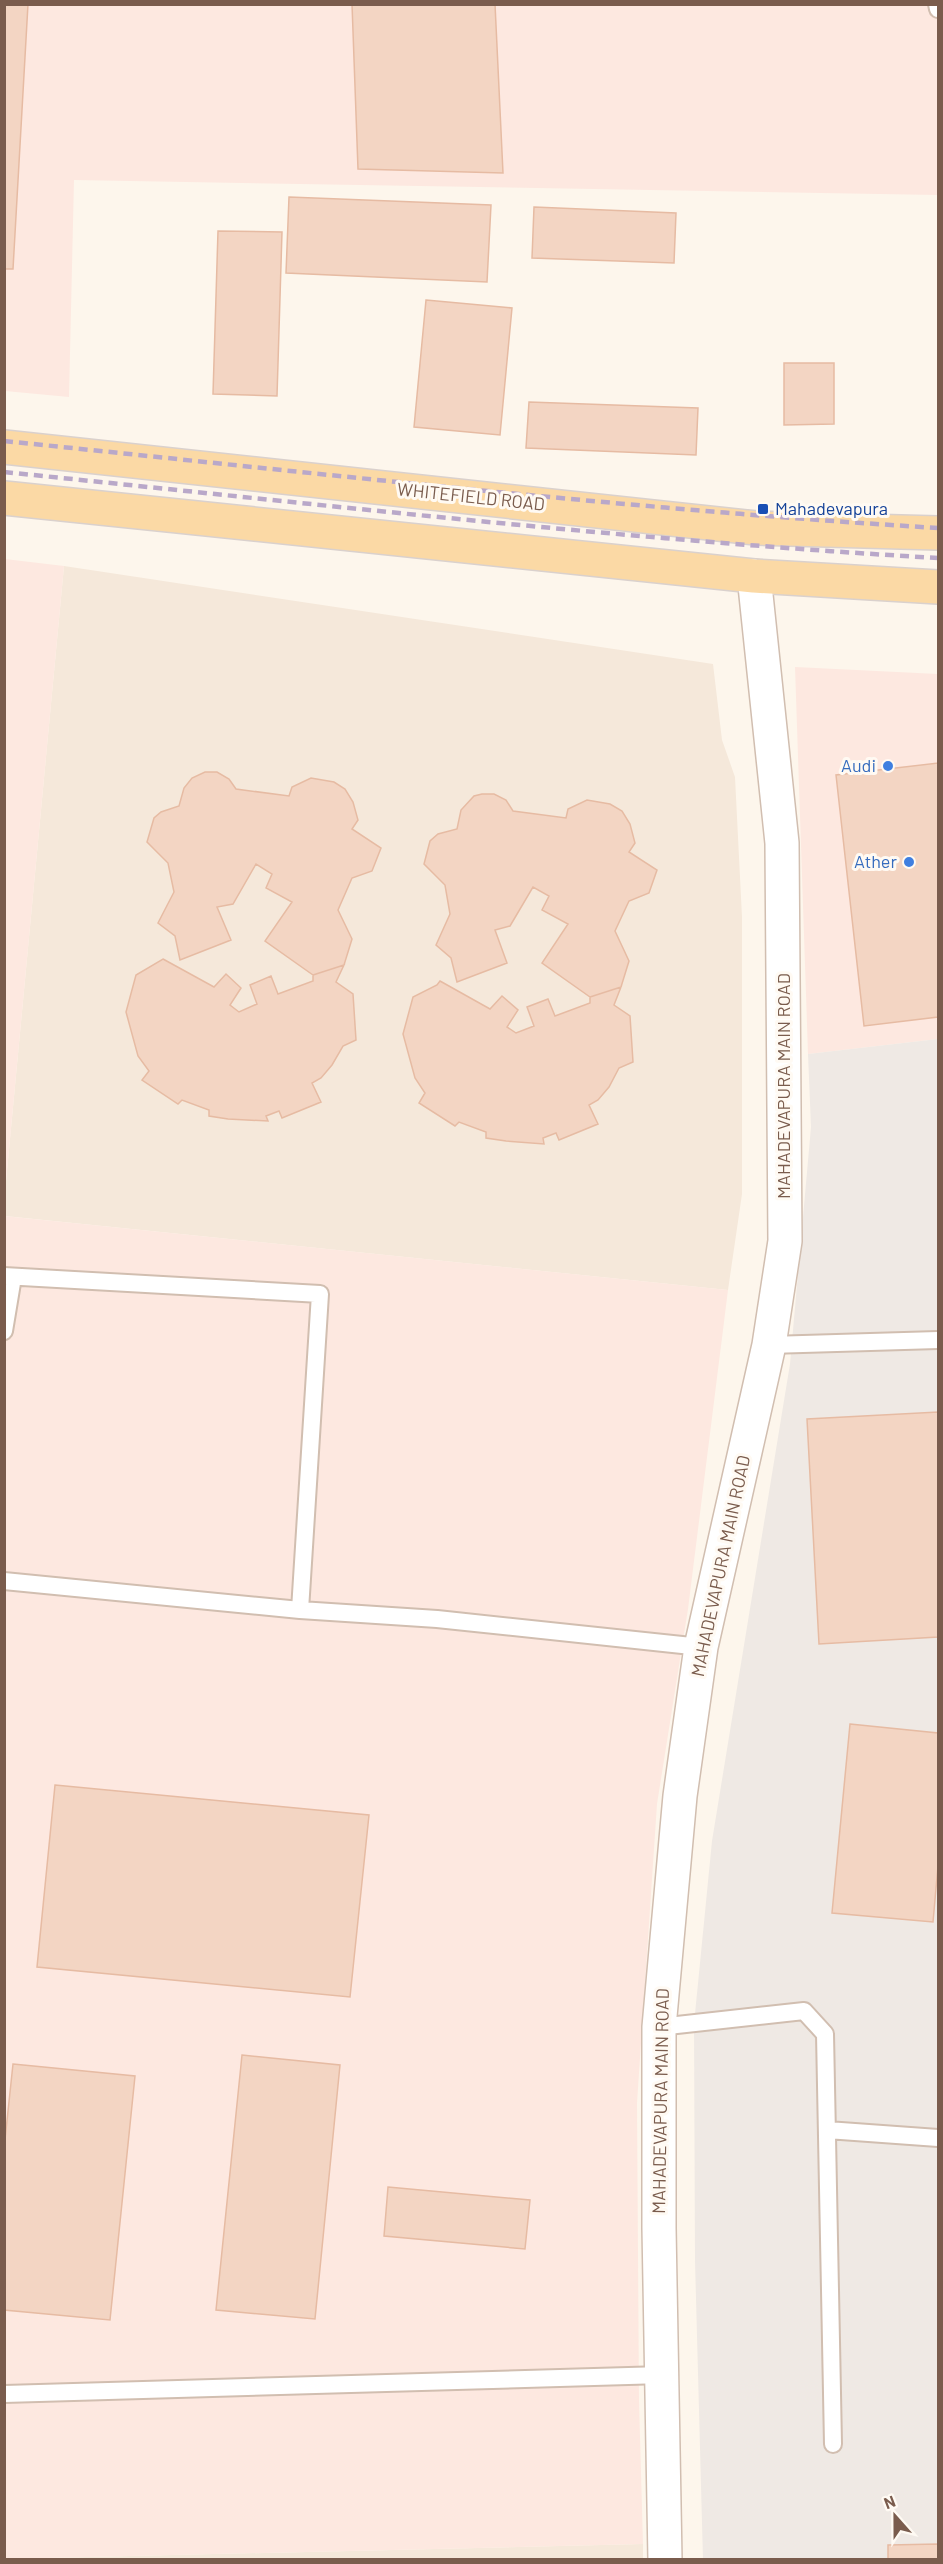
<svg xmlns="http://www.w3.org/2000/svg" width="943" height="2564" font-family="Barlow,sans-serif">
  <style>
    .residential { fill: #f5e8da }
    .commercial { fill: #fde8e0 }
    .industrial { fill: #efe9e4 }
    .building { fill: #f3d5c3; stroke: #e6bba3; stroke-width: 1.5 }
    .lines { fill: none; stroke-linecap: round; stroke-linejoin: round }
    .service-casing { stroke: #d1beb0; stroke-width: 20 }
    .tertiary-casing { stroke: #d1beb0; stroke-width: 36 }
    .primary-casing { stroke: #dad1cd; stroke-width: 36 }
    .service { stroke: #fff; stroke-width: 16 }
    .tertiary { stroke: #fff; stroke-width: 33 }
    .primary { stroke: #fbd9a5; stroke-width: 33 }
    .rail { stroke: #b9a8c9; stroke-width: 4.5; stroke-dasharray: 9 6; stroke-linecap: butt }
    .transit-dot { fill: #1a4fb4; stroke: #fffaf3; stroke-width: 2 }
    .shop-dot { fill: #3f7fe0; stroke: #fffaf3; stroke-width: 2 }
    .labels { text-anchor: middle; stroke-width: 6; stroke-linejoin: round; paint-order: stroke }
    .street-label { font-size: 18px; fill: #7a5c4d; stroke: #fffaf3 }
    .transit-label { font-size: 18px; fill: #164399; stroke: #fffaf3; text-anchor: start }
    .shop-label { font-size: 18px; fill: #366cbe; stroke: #fffaf3; text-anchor: end }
  </style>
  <rect width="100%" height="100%" fill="#fdf6ec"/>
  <path class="residential" d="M64,566L713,664L722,740L735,777L742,917V1194L728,1290L5,1216V1192Z
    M643,2544V2560L4,2559H5Z"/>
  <path class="commercial" d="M4,5H938V195L74,180L69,397L5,391Z
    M5,559L64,566L5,1192L4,559Z
    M795,667L938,674V1039L808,1054Z
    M4,1216L728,1290L688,1609L657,1804L637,2103L639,2401L643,2544L5,2559Z"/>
  <path class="industrial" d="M938,1039V2559L703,2560L695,2261L694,2024L712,1841L790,1364L811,1127L808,1054Z"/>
  <path class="building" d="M4,4H28L13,269H4Z
    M352,4H495L503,173L358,169Z
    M289,197L491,205L487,282L286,273Z
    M534,207L676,213L674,263L532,258Z
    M218,231L282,232L277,396L213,394Z
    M426,300L512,308L500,435L414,427Z
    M784,363H834V424L784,425Z
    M529,402L698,408L696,455L526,448Z
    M938,763V1017L864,1026L836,775Z
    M205,772H217L229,779L236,789L289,796L292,787L311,778L334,782L345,789L353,802L358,820L352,829L381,848L372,871L352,878L338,910L352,939L344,965L313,975L265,941L292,902L266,888L272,874L256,864L233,904L217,907L231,940L180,960L175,936L158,923L174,892L168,863L147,842L154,818L161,812L179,806L184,788L192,778Z
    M482,794H494L506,800L513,811L566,818L568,809L587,800L610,804L622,811L630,824L635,843L629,852L657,870L649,893L629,901L615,931L629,961L621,987L590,997L542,963L568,924L542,910L549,896L533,887L510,926L495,930L507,963L457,982L451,958L436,945L450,914L445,885L424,864L430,841L438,834L457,829L461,810L474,796Z
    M163,959L214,987L226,974L241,988L230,1005L239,1012L257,1004L250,985L271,976L278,994L313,981V975L344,965L336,982L353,994L356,1040L343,1046L332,1065L321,1078L312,1083L321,1102L282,1118L279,1111L266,1116L268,1121L228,1119L209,1116V1110L182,1100L178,1104L142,1080L149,1071L138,1056L126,1012L136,975Z
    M440,981L490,1009L502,996L518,1010L507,1027L516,1033L534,1026L527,1007L548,999L555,1016L590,1003V997L621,987L614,1005L630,1016L633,1062L619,1068L609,1087L598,1100L589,1105L598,1124L559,1140L556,1133L543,1138L544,1144L506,1141L486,1138V1132L459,1122L455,1126L419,1103L425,1093L415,1078L403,1034L413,997L437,985Z
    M938,1412V1637L819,1644L807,1419Z
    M850,1724L938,1733V1866L933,1922L832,1913Z
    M55,1785L369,1815L350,1997L37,1967Z
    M242,2055L340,2065L315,2319L216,2310Z
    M13,2064L135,2076L110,2320L4,2310V2149Z
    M388,2187L530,2200L525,2249L384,2236Z
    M938,2544V2560H888V2545Z"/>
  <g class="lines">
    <defs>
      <path id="service" d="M937,4L938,9
        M4,1276L320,1294L300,1610
        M4,1331L13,1277
        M769,1345L938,1340
        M4,1581L300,1610L437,1619L701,1647
        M659,2027L804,2011L825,2034L833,2444
        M827,2130L938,2138
        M4,2394L663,2375"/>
      <path id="tertiary" d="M665,2560L659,2228V2027L680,1796L701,1647L769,1345L785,1241L782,843L754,576"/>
      <path id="primary" d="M4,447L756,528L938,533
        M4,498L754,576L938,587"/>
    </defs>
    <use href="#service" class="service-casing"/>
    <use href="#tertiary" class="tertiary-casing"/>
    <use href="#primary" class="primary-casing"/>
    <use href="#service" class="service"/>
    <use href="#tertiary" class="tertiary"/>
    <use href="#primary" class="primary"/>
    <path class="rail" d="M4,441C316,473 626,509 938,528
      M4,472C316,504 626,540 938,558"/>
  </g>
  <rect class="transit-dot" x="757" y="503" width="12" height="12" rx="3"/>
  <g class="shop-dot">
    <circle cx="888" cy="766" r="6"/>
    <circle cx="909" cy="862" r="6"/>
  </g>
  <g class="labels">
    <g class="street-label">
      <text transform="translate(471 497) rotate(6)" y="6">WHITEFIELD ROAD</text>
      <text transform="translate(784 1086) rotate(-90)" y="6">MAHADEVAPURA MAIN ROAD</text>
      <text transform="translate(721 1566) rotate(-78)" y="6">MAHADEVAPURA MAIN ROAD</text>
      <text transform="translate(661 2101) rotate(-89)" y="6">MAHADEVAPURA MAIN ROAD</text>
    </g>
    <g class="transit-label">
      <text x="775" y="515">Mahadevapura</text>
    </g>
    <g class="shop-label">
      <text x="876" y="772">Audi</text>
      <text x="897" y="868">Ather</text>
    </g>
  </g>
  <rect width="943" height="2564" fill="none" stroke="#7a5c4d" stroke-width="12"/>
  <g transform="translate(895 2516) rotate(339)" stroke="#fffaf3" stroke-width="4.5" paint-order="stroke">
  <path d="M0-4.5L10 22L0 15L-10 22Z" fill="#7a5c4d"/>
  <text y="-9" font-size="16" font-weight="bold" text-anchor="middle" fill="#7a5c4d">N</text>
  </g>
</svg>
